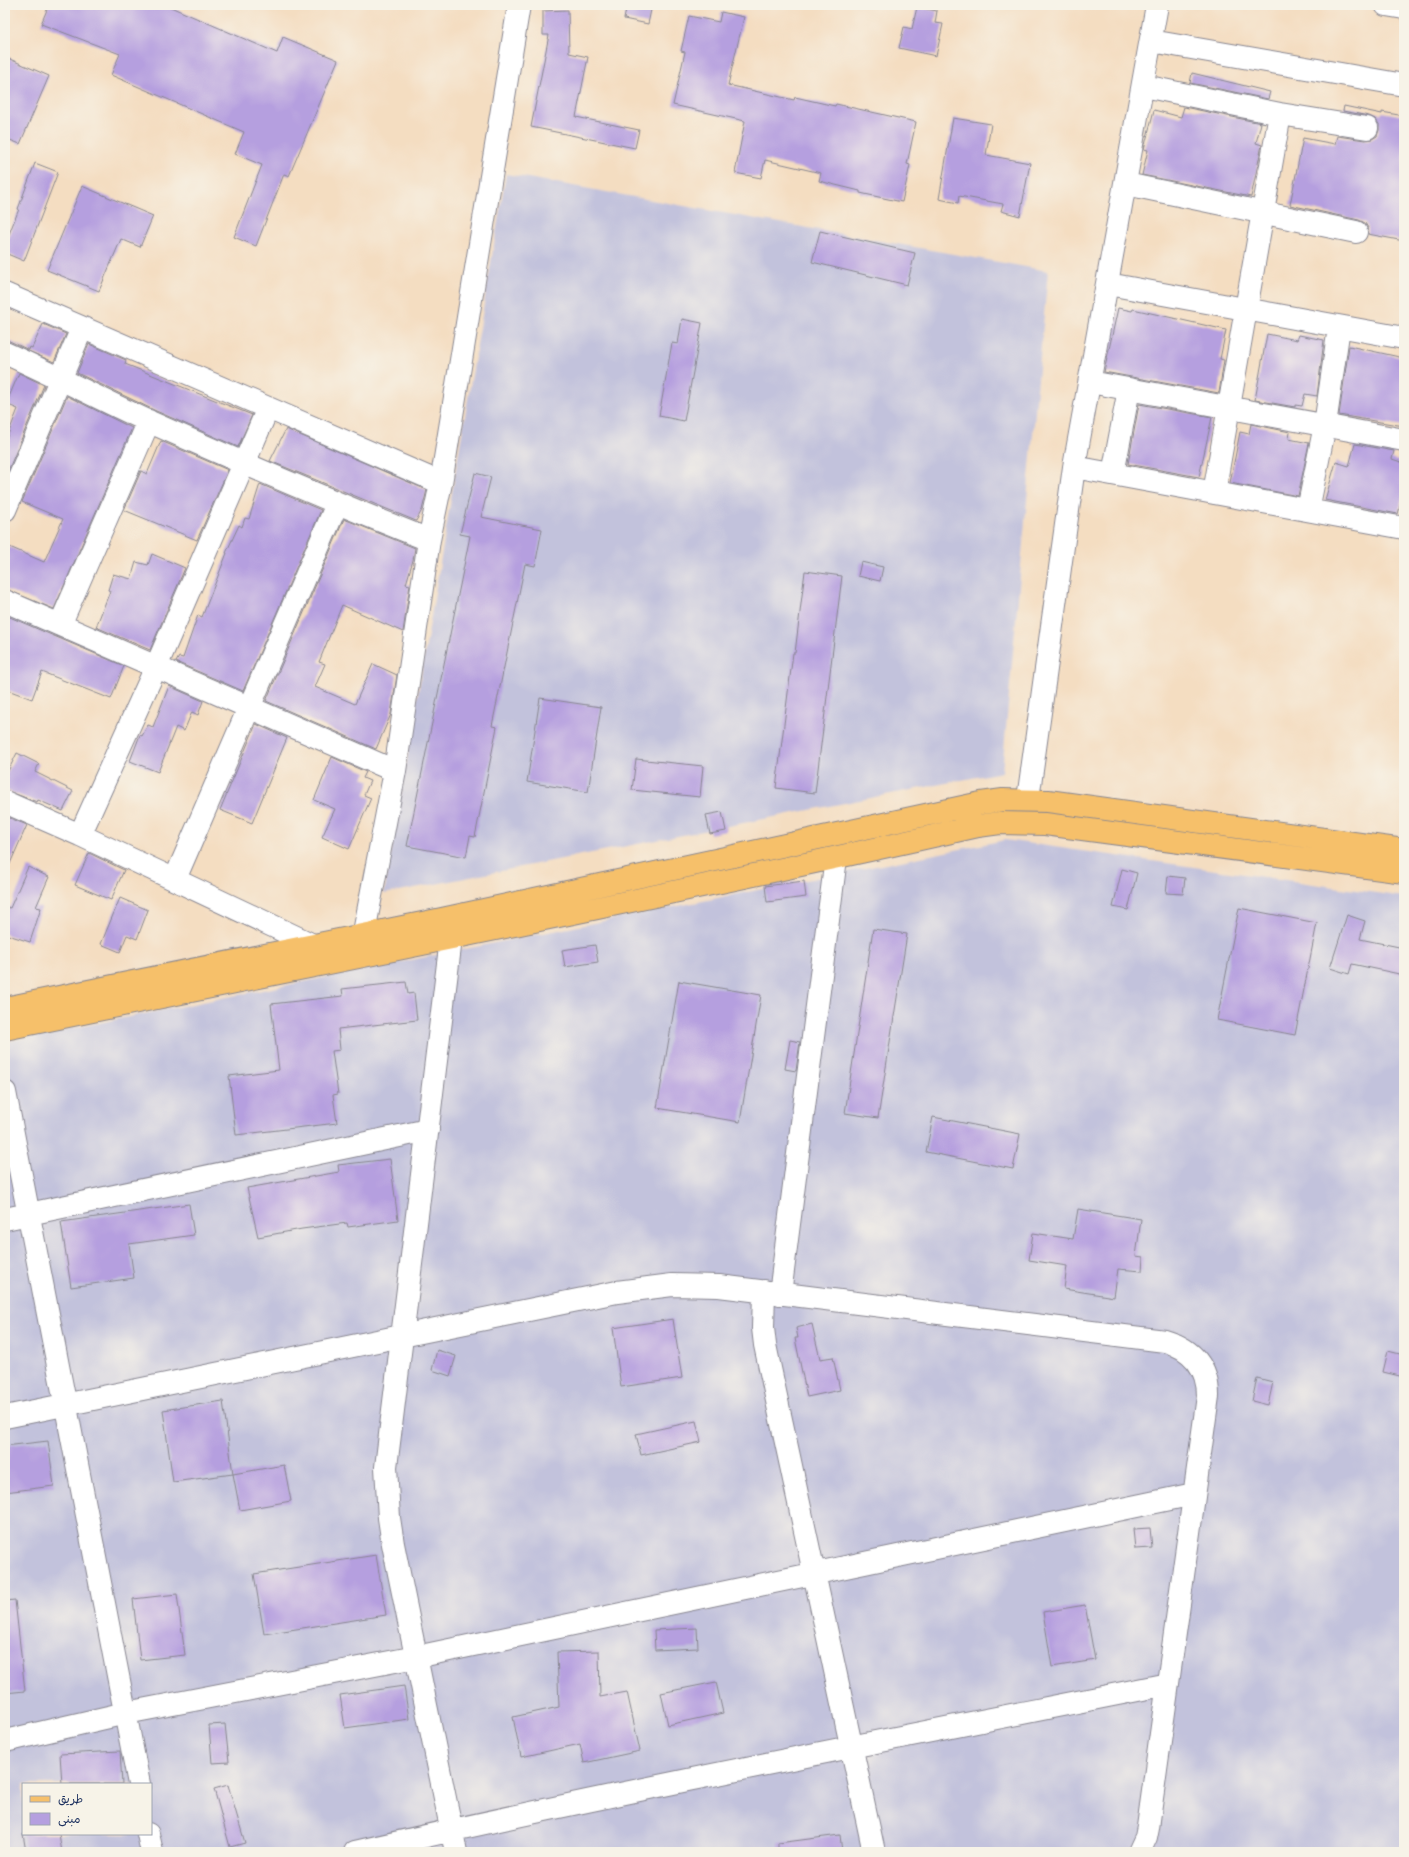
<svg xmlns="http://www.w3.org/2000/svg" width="1409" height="1857" font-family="Mali,'Playpen Sans Arabic',sans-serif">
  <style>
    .industrial { fill: #c2c2dc; fill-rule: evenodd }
    .building { fill: #b59fdf }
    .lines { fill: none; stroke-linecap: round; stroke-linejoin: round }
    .minor-casing { stroke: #888690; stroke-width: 24 }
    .major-casing { stroke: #888690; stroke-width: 24 }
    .minor { stroke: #fff; stroke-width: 22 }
    .major { stroke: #f6c06b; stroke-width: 22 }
  </style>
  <rect width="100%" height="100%" fill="#f7f3e8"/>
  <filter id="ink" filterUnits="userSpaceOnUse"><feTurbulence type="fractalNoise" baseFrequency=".025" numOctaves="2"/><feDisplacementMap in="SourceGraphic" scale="8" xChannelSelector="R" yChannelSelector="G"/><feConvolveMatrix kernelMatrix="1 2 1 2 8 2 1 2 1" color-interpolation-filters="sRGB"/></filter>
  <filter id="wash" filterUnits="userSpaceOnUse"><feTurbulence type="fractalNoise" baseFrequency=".012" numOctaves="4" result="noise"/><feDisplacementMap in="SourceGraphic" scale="16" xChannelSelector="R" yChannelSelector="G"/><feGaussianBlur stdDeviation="0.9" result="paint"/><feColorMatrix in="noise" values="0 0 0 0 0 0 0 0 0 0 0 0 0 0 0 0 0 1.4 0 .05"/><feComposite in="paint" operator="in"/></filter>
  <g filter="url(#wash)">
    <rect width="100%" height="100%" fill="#f4ddc1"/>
    <path class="industrial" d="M506,174L1048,271L1002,772L384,894Z
      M1005,840L1404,897V1852H5V1042ZM23,1784H151V1834H23Z"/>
    <g id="blocks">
      <path class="building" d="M49,5H166L277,53L283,37L338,60L289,176L284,174L256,246L234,237L262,165L235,154L244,132L111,75L120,54L41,24Z
        M627,5H652L648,24L624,19Z
        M917,7L937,11L935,23L943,24L936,56L899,48L904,27L912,29Z
        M568,10L569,53L588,57L576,117L639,130L635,148L531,127L549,35H543V11Z
        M721,12L744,17L728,85L794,100L795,97L835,106L836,104L916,122L907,164L910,165L902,202L860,193V191L819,181L821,173L765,160L761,178L735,173L745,121L673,105L685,52L681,51L689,16L719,22Z
        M5,57L49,76L20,144L5,138Z
        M1192,73L1270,92L1268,99L1190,83Z
        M1344,106L1382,114V112L1404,116V241L1368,234V228L1365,223L1359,220L1290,205L1303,138L1335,144L1337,136L1365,140L1372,139L1377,136L1379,130V124L1375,119L1369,116L1343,111Z
        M1184,107L1261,123L1256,143L1262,145L1251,197L1142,175L1148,150L1144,149L1154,110L1181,117Z
        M953,118L991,124L986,155L1030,163L1020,216L1001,211L1003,204L959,196L958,203L939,199Z
        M35,163L58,172L24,261L5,253V244L19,209H18Z
        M82,186L153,216L140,247L121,239L99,291L47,270Z
        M820,231L915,253L907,285L812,262Z
        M1118,308L1132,311L1133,309L1226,330L1220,359L1224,360L1219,393L1104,372Z
        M682,319L702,323L684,421L659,416L672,343L678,344Z
        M43,324L66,334L54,362L5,341V339L29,350L30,347L32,348Z
        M1267,334L1297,340L1299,335L1324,340L1317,396L1305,394L1302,406L1295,405V407L1255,400Z
        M89,344L126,360L125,364L252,415L238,447L156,411L77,373Z
        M1349,346L1404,358V426L1339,415Z
        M19,373L44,385L5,478V442L18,409L6,404Z
        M67,396L132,428L54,609L5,589V545L44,562L63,519L22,502Z
        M1139,404L1212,417L1199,477L1128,464Z
        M1251,424L1290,432L1289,439L1309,443L1298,496L1230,483L1240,432L1249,434Z
        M286,429L427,490L422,510L416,521L270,461Z
        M161,441L228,470L197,540L124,510L141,471L147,474Z
        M1355,444L1394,451L1392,459L1404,463V491L1398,514L1325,500L1336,462L1349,466Z
        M475,473L491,477L481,517L542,529L535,566L525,564L492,726L497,727L475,837L470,836L466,857L407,846L470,536L460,534Z
        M260,484L321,510L243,691L176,662L179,657L183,658L198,615L202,617L227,553H226L239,525L242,527L245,518L249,519Z
        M344,519L415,548L413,560L406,584L410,585L403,632L342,605L319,662L325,664L315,687L355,704L373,664L397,675L391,714L376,749L266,701Z
        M152,554L185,568L150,650L96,627L110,591L108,590L113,574L131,579L136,562L148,565Z
        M861,562L883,567L880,581L858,576Z
        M805,571L842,576L815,793L776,788L793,653H795Z
        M5,615L124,666L111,699L42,672L32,699L5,689Z
        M169,686L203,701L198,715L192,712L184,731L176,727L158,772L130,761L140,735L142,736L148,725L153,727Z
        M540,698L601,707L588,792L527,782Z
        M256,724L287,738L252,823L220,810Z
        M17,753L39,764L35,772L73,791L63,811L38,800L37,802L5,790V777Z
        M332,757L366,772L363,778L370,781L364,795L371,798L349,849L322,837L335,809L314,800Z
        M636,759L703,766L700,797L632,790Z
        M722,812L726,831L710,834L706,815Z
        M5,816L27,825L5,875Z
        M89,853L124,870L111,900L75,885Z
        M28,867L49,877L36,907L41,908L30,942L5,934V906L10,908Z
        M1122,869L1137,873L1128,910L1113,907Z
        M1168,876L1185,878L1183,894L1166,893Z
        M804,881L806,897L767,902L765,886Z
        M120,898L148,910L137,939L127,935L120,952L101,944Z
        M1239,908L1317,923L1295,1035L1217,1020Z
        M1347,915L1365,921L1360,939L1404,948V975L1352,964L1349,974L1330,968Z
        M873,929L907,934L878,1118L845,1113Z
        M595,945L598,962L565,967L562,950Z
        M679,981L761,995L740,1122L657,1108Z
        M406,982L408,994L414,993L417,1020L338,1029L340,1050L332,1051L338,1094L333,1095L337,1123L236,1135L229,1076L279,1070L271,1004L343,996L342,989Z
        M790,1040L800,1042L796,1071L785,1069Z
        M933,1117L1020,1134L1013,1169L926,1152Z
        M390,1159L398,1220L348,1227L347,1223L302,1229L258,1237L247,1188L339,1172L338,1165Z
        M189,1204L194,1235L129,1244L134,1278L71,1287L61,1222Z
        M1078,1209L1141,1219L1136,1256L1143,1257L1142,1271L1118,1269L1114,1297L1064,1289L1067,1266L1029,1260L1033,1233L1073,1239Z
        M673,1319L682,1378L621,1387L613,1328Z
        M812,1324L820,1359L833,1357L840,1390L807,1397L795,1338H798L796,1328Z
        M437,1350L456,1356L450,1376L432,1370Z
        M1388,1351L1404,1355V1377L1383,1372Z
        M1257,1378L1273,1382L1268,1405L1252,1401Z
        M223,1401L233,1474L173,1482L163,1410Z
        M696,1421L701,1442L641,1455L636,1434Z
        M48,1441L54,1486L5,1492V1446Z
        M284,1465L291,1501L240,1510L233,1474Z
        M1150,1528L1152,1548L1135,1549L1133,1529Z
        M376,1555L386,1615L264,1634L254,1574Z
        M177,1594L185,1655L140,1660L133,1599Z
        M15,1600L25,1691L5,1693V1601Z
        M1085,1605L1095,1660L1052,1667L1043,1612Z
        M697,1628L698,1648L655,1650L654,1630Z
        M599,1651L600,1697L627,1692L640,1751L584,1763L580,1744L521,1757L513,1717L559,1707L557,1652Z
        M716,1682L723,1713L668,1725L661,1693Z
        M404,1686L409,1719L345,1728L340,1695Z
        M225,1724L229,1762L212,1763L209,1725Z
        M120,1751L122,1784H62L60,1754Z
        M228,1785L245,1843L230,1847L214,1789Z
        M23,1834H59L62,1852H26Z
        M840,1835L842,1852H778V1843Z"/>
    </g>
  </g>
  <g filter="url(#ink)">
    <use href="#blocks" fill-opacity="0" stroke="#888690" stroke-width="1"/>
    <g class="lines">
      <defs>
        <path id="minor" d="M1386,5L1404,8
          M1151,41L1404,85
          M1144,86L1280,114L1367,128
          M1126,184L1356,232
          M1108,284L1404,338
          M5,294L441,483
          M5,353C54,375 102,400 150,422C242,463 335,503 429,540
          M1090,382L1404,440
          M1074,467L1404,528
          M1113,474L1129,389
          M1214,493L1280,114
          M5,510L82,328
          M1308,510L1325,425L1339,327
          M5,601L395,771
          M60,625L149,421
          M1028,799L1074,467L1157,5
          M5,802L80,835L313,945L323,954
          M80,835L156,667L268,408
          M175,879L337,504
          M451,939L386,1467L389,1518L393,1544L456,1852
          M360,953L395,771L429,540L441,483L519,5
          M5,1092L139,1784
          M5,1219L428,1130
          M764,1291L763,1328L765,1345L874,1852
          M780,1294L836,858
          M5,1417L617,1292L672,1285L719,1286L1165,1341C1193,1349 1208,1368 1208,1396L1148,1827L1146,1837L1139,1852
          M5,1741L126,1713L416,1657L1194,1494
          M148,1834L152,1852
          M355,1852C625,1790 897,1738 1168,1684"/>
        <path id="major" d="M5,1008L437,920L981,803L1003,800L1048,801L1404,850
          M5,1029C329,962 654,899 978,826L1000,823L1045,824L1404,872"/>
      </defs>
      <use href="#minor" class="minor-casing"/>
      <use href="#major" class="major-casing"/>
      <use href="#minor" class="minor"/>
      <use href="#major" class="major"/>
    </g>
  </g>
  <rect width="1409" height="1857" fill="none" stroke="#f7f3e8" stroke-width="20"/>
  <rect x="22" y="1783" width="130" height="52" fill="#f7f3e8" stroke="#9fa5b1"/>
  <rect x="30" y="1796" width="20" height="6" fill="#f6c06b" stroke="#9fa5b1"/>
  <text x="58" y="1803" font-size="12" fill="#1b2f5e">طريق</text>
  <rect x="30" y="1813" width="20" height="12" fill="#b59fdf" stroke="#9fa5b1"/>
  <text x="58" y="1823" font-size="12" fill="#1b2f5e">مبنى</text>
</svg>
